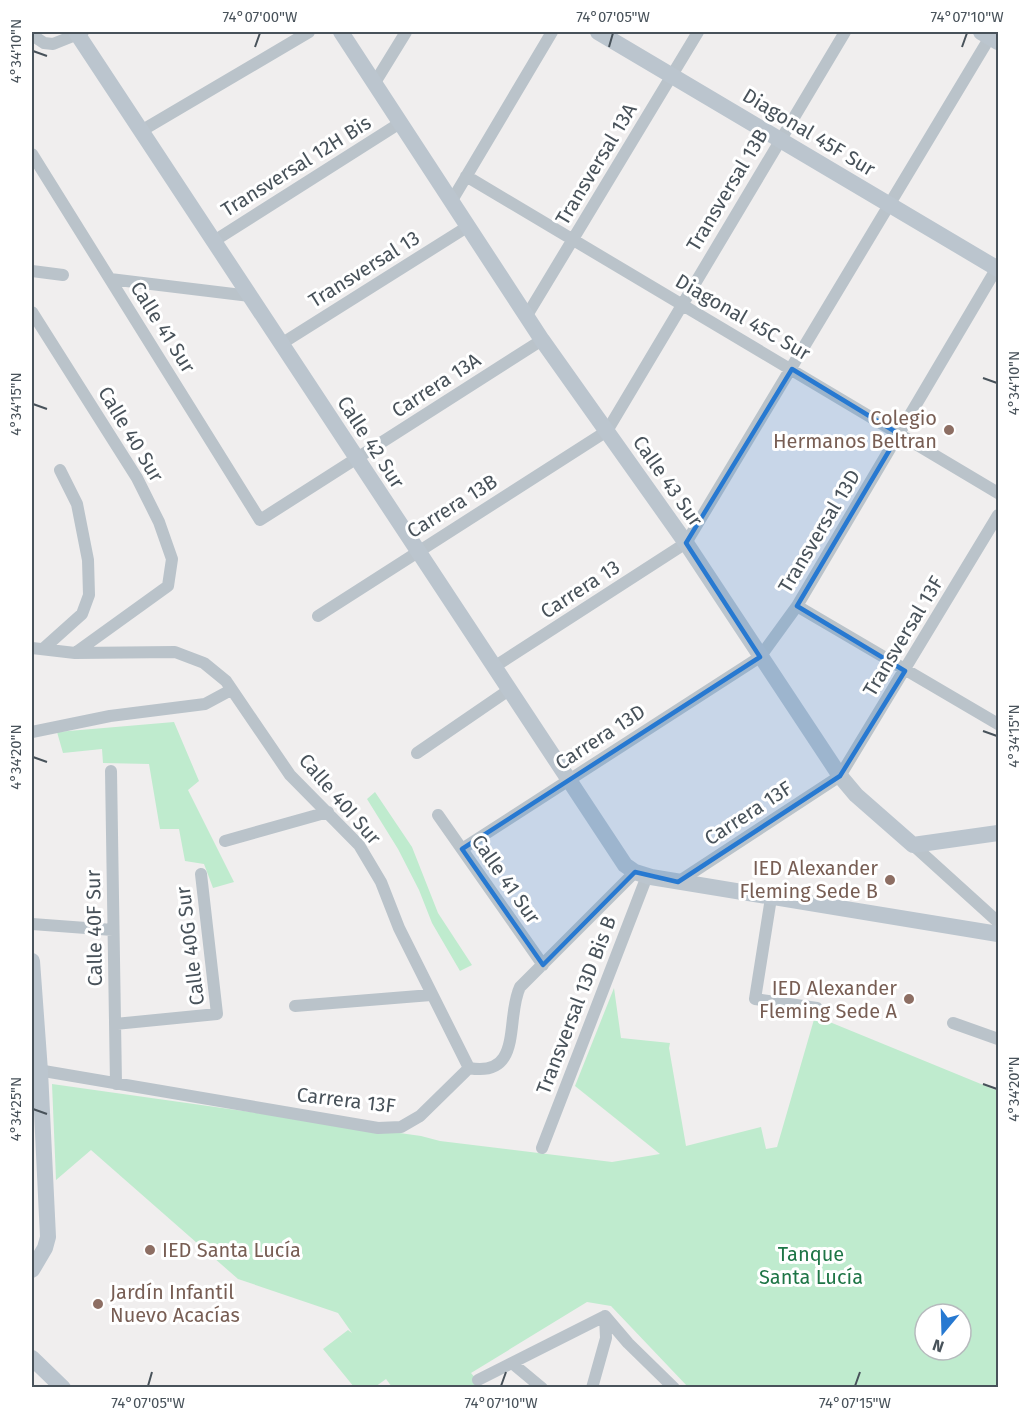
<svg xmlns="http://www.w3.org/2000/svg" width="1030" height="1419" font-family="'Fira Sans',sans-serif">
  <style>
    .green { fill: #bfebce; fill-rule: evenodd }
    .lines { fill: none; stroke-linecap: round; stroke-linejoin: round }
    .street { stroke: #bac3ca; stroke-width: 12 }
    .secondary { stroke: #bbc5ce; stroke-width: 16 }
    .marked { fill: #2779d1; fill-opacity: 0.2; stroke: #2779d1; stroke-width: 4.5; stroke-linejoin: round }
    .ticks { fill: none; stroke: #48525a; stroke-width: 2 }
    .education-dot { fill: #8d6e63; stroke: #fff; stroke-width: 2 }
    .labels { text-anchor: middle; stroke-width: 6; stroke-linejoin: round; paint-order: stroke }
    .street-label { font-size: 20px; fill: #48525a; stroke: #fff }
    .education-label { font-size: 20px; fill: #785e54; stroke: #fff; text-anchor: end }
    .park-label { font-size: 20px; fill: #1e7546; stroke: #fff }
    .neatline { fill: none; stroke: #48525a; stroke-width: 2 }
    .ticks-label { font-size: 15px; text-anchor: middle; fill: #48525a }
  </style>
  <rect width="100%" height="100%" fill="#f0eeee"/>
  <path class="green" d="M174,722L199,781L188,790L234,882L213,888L204,864L185,861L179,829H160L149,764L103,763L102,749L63,753L57,732Z
    M375,792L412,847L438,913L472,965L460,971L432,923L419,890L398,849L367,799Z
    M614,988L621,1038L670,1043L669,1048L686,1146L761,1127L766,1149L777,1147L815,1016L998,1091V1387H688L611,1306L587,1302L471,1373L483,1387H392L386,1379L375,1387H354L323,1349L348,1330L352,1333L338,1313L238,1279L91,1150L56,1180L52,1084L421,1136L440,1141L612,1162L660,1154L575,1086ZM925,1314H961V1350H925Z"/>
  <g class="lines">
    <path class="street" d="M32,35L44,43L53,44L83,32
      M374,84L406,32
      M141,131L309,32
      M32,154L260,520L542,340
      M466,176L998,493
      M451,202L552,32
      M214,241L400,123
      M32,271L63,275
      M110,279L250,296
      M32,312L137,478L159,522L172,559L168,586L75,653
      M526,317L698,32
      M281,344L467,227
      M797,606L998,724
      M318,616L607,431L845,32
      M32,648L75,653L175,652L204,663L226,681L290,775L359,845L381,882L399,928L469,1068
      M44,648L82,614L89,595L88,560L77,504L60,470
      M494,667L686,543L990,37
      M32,732L110,716L205,704L231,690
      M417,753L509,690
      M111,771L116,1084
      M438,815L543,965
      M225,841L328,812
      M913,845L998,922
      M462,849L760,657L797,606L998,266
      M678,882L840,776L998,515
      M771,898L755,999L817,1008
      M32,924L113,930
      M295,1006L431,995
      M953,1023L998,1039
      M115,1024L217,1014L201,874
      M32,1069L378,1128L401,1127L420,1116L469,1068C524,1078 505,1018 520,987L635,872
      M542,1148L647,876
      M605,1316L628,1343L674,1388
      M512,1363L542,1388
      M478,1380L605,1316
      M592,1388L606,1338L605,1316"/>
    <path class="secondary" d="M76,32L625,865L635,872L651,877L998,934
      M341,32L542,340L686,543L840,776L856,795L913,845L998,833
      M598,32L998,269
      M981,32L998,42
      M32,961L40,1071L48,1237L45,1248L32,1270
      M32,1358L63,1388"/>
  </g>
  <path class="marked" d="M792,369L899,434L797,606L905,671L840,776L678,882L635,872L543,965L462,849L760,657L686,543Z"/>
  <path class="ticks" d="M255,47L260,33M609,47L613,33M962,47L967,33M33,51L47,56M983,378L997,383M33,404L47,409M983,731L997,736M33,757L47,762M983,1084L997,1089M33,1109L47,1114M148,1386L152,1372M501,1386L506,1372M855,1386L860,1372"/>
  <g class="education-dot">
    <circle cx="949" cy="430" r="6"/>
    <circle cx="890" cy="880" r="6"/>
    <circle cx="909" cy="999" r="6"/>
    <circle cx="150" cy="1250" r="6"/>
    <circle cx="98" cy="1304" r="6"/>
  </g>
  <g class="labels">
    <g class="street-label">
      <text transform="translate(809 132) rotate(31)" y="7">Diagonal 45F Sur</text>
      <text transform="translate(596 164) rotate(-59)" y="7">Transversal 13A</text>
      <text transform="translate(296 166) rotate(-32)" y="7">Transversal 12H Bis</text>
      <text transform="translate(727 190) rotate(-59)" y="7">Transversal 13B</text>
      <text transform="translate(364 269) rotate(-32)" y="7">Transversal 13</text>
      <text transform="translate(743 317) rotate(30)" y="7">Diagonal 45C Sur</text>
      <text transform="translate(163 327) rotate(58)" y="7">Calle 41 Sur</text>
      <text transform="translate(436 385) rotate(-33)" y="7">Carrera 13A</text>
      <text transform="translate(131 434) rotate(59)" y="7">Calle 40 Sur</text>
      <text transform="translate(371 442) rotate(57)" y="7">Calle 42 Sur</text>
      <text transform="translate(668 481) rotate(55)" y="7">Calle 43 Sur</text>
      <text transform="translate(452 506) rotate(-32)" y="7">Carrera 13B</text>
      <text transform="translate(819 531) rotate(-59)" y="7">Transversal 13D</text>
      <text transform="translate(580 589) rotate(-33)" y="7">Carrera 13</text>
      <text transform="translate(903 636) rotate(-59)" y="7">Transversal 13F</text>
      <text transform="translate(600 737) rotate(-33)" y="7">Carrera 13D</text>
      <text transform="translate(340 799) rotate(49)" y="7">Calle 40I Sur</text>
      <text transform="translate(748 813) rotate(-33)" y="7">Carrera 13F</text>
      <text transform="translate(506 879) rotate(55)" y="7">Calle 41 Sur</text>
      <text transform="translate(94 928) rotate(-91)" y="7">Calle 40F Sur</text>
      <text transform="translate(190 946) rotate(-97)" y="7">Calle 40G Sur</text>
      <text transform="translate(576 1005) rotate(-69)" y="7">Transversal 13D Bis B</text>
      <text transform="translate(346 1100) rotate(7)" y="7">Carrera 13F</text>
    </g>
    <g class="education-label">
      <text x="937" y="425">Colegio<tspan x="937" dy="23">Hermanos Beltran</tspan></text>
      <text x="878" y="875">IED Alexander<tspan x="878" dy="23">Fleming Sede B</tspan></text>
      <text x="897" y="995">IED Alexander<tspan x="897" dy="23">Fleming Sede A</tspan></text>
      <text x="162" y="1257" text-anchor="start">IED Santa Lucía</text>
      <text x="110" y="1299" text-anchor="start">Jardín Infantil<tspan x="110" dy="23">Nuevo Acacías</tspan></text>
    </g>
    <g class="park-label">
      <text x="811" y="1261">Tanque<tspan x="811" dy="23">Santa Lucía</tspan></text>
    </g>
  </g>
  <rect width="1030" height="1419" fill="none" stroke="#ffffff" stroke-width="66"/>
  <g transform="translate(943 1332) rotate(199)"><circle r="28" fill="#ffffff" stroke="#b6babd" stroke-width="1.5"/>
  <path d="M0-4.5L10 22L0 15L-10 22Z" fill="#2779d1"/>
  <text y="-9" font-size="16" font-weight="bold" text-anchor="middle" fill="#48525a">N</text>
  </g>
  <rect x="33" y="33" width="964" height="1353" class="neatline"/>
  <g class="ticks-label">
    <text x="260" y="22">74°07'00"W</text>
    <text x="613" y="22">74°07'05"W</text>
    <text x="967" y="22">74°07'10"W</text>
    <text transform="translate(16 51) rotate(-90)" y="5">4°34'10"N</text>
    <text transform="translate(1014 383) rotate(-90)" y="5">4°34'10"N</text>
    <text transform="translate(16 404) rotate(-90)" y="5">4°34'15"N</text>
    <text transform="translate(1014 736) rotate(-90)" y="5">4°34'15"N</text>
    <text transform="translate(16 757) rotate(-90)" y="5">4°34'20"N</text>
    <text transform="translate(1014 1089) rotate(-90)" y="5">4°34'20"N</text>
    <text transform="translate(16 1109) rotate(-90)" y="5">4°34'25"N</text>
    <text x="148" y="1408">74°07'05"W</text>
    <text x="501" y="1408">74°07'10"W</text>
    <text x="855" y="1408">74°07'15"W</text>
  </g>
</svg>
